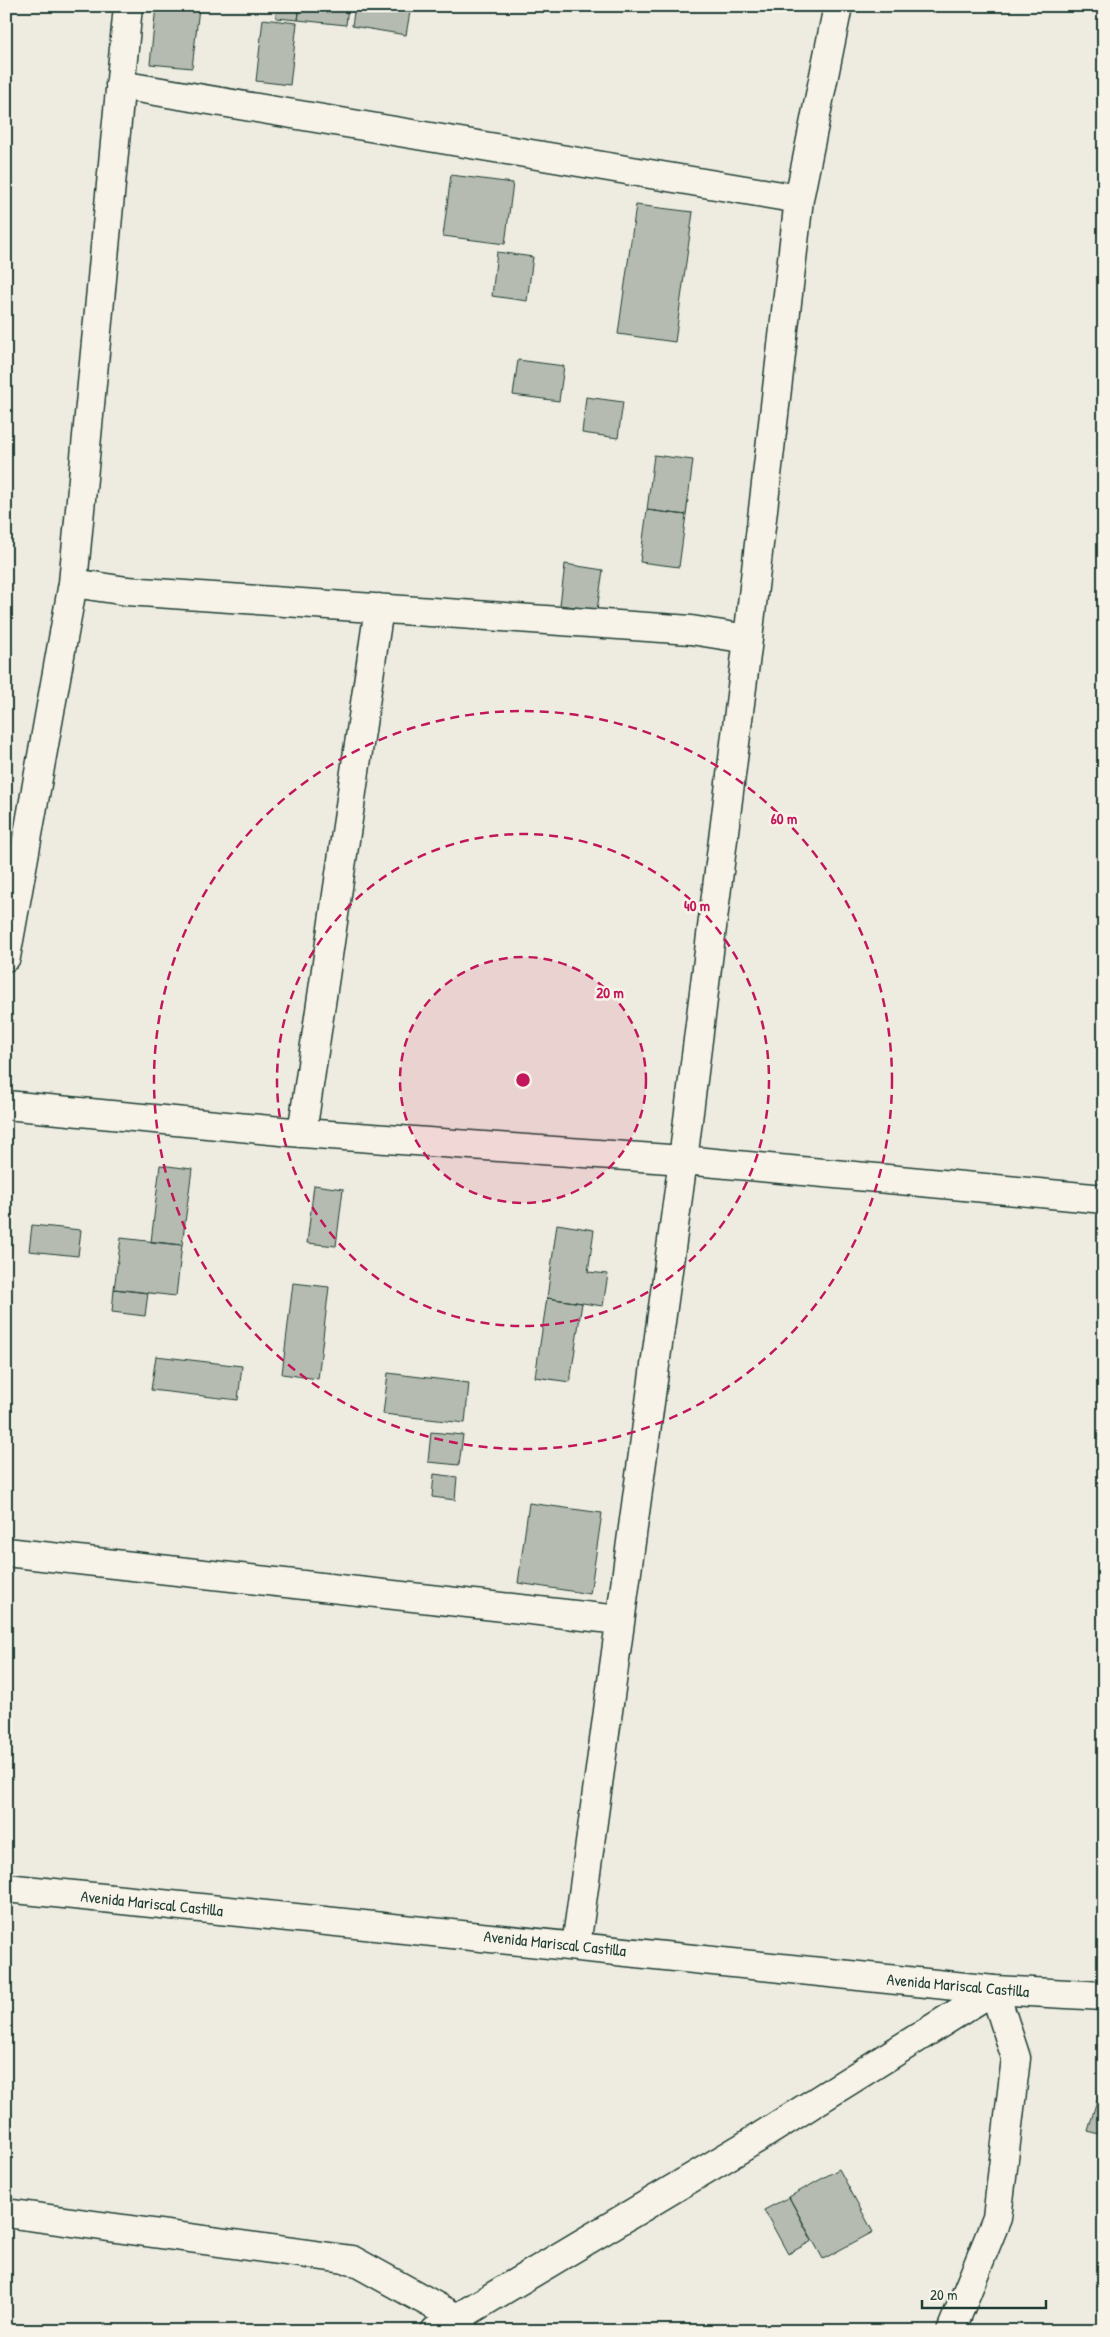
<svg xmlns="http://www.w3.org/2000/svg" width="1110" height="2337" font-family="'Patrick Hand',sans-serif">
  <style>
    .building { fill: #b5bbb0; stroke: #1f3d34 }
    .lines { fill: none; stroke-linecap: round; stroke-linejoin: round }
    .minor-casing { stroke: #1f3d34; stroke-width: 31 }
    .tertiary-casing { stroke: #1f3d34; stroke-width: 31 }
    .minor { stroke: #f7f3e8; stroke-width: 28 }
    .tertiary { stroke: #f7f3e8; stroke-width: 28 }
    .ring { fill: none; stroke: #c2185b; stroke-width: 2.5; stroke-dasharray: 9 6 }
    .labels { text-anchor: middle; stroke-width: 5; stroke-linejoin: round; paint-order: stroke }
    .street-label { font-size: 16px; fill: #1f3d34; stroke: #f7f3e8 }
    .centre { fill: #c2185b; stroke: #f7f3e8; stroke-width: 2.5 }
    .ring-label { font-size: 15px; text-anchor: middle; font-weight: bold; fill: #c2185b; stroke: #f7f3e8; stroke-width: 5; stroke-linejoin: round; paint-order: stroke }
  </style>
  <rect width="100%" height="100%" fill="#eeece1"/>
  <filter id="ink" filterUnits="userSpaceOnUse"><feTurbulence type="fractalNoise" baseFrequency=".02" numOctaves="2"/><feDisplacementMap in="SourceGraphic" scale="10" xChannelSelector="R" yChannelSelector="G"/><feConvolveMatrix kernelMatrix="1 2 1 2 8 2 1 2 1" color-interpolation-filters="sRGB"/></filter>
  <g filter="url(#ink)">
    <path class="building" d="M156,6L199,8L192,68L150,64Z
      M277,6H300L298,20L276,18Z
      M300,6H348L346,25L298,20Z
      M355,6H411L406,35L352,26Z
      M263,19L297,23L290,85L256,81Z
      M451,175L513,183L505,244L443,236Z
      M636,205L693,212L675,342L618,334Z
      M497,252L533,257L527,301L492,296Z
      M518,360L564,366L559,401L513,395Z
      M586,397L623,402L618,438L582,433Z
      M654,455L693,460L686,515L647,510Z
      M647,510L686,515L679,567L640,562Z
      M565,564L603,570L597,610L560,605Z
      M160,1165L192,1169L182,1245L151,1242Z
      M314,1185L343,1189L336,1246L307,1243Z
      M557,1224L594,1230L588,1272L608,1274L603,1306L547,1298Z
      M32,1225L81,1230L78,1256L29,1251Z
      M121,1238L182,1245L176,1296L114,1289Z
      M293,1283L329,1287L318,1379L282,1374Z
      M114,1289L148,1293L145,1316L112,1312Z
      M547,1298L582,1303L570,1382L535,1377Z
      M156,1356L242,1366L238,1400L151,1390Z
      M388,1373L469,1383L465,1423L383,1414Z
      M431,1432L463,1435L459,1465L428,1462Z
      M434,1474L457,1477L455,1500L432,1497Z
      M529,1503L602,1513L590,1594L518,1583Z
      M1104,2076V2136L1088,2131Z
      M839,2169L873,2232L823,2259L789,2197Z
      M789,2197L812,2241L788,2254L764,2210Z"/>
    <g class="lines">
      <defs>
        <path id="minor" d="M120,85L799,199
          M73,583L127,591L691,630L748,639
          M6,957L73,583L128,6
          M6,1105L302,1133L683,1160L1104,1199
          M302,1133L379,608
          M6,1552L620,1620
          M576,1946L683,1160L748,639L799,199L838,6
          M6,2213L352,2260L457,2318L465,2331
          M435,2331L745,2146L994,1990L1016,2058L997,2218L951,2331"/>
        <path id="tertiary" d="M6,1888L994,1990L1104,1996"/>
      </defs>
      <use href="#minor" class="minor-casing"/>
      <use href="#tertiary" class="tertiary-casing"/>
      <use href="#minor" class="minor"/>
      <use href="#tertiary" class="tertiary"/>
    </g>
  </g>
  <circle cx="523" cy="1080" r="123" fill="#c2185b" fill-opacity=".12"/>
  <g class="ring">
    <circle cx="523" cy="1080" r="123"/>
    <circle cx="523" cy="1080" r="246"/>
    <circle cx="523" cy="1080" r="369"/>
  </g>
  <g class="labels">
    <g class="street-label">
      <text transform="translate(152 1903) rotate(6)" y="6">Avenida Mariscal Castilla</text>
      <text transform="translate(555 1943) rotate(6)" y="6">Avenida Mariscal Castilla</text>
      <text transform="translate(958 1985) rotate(5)" y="6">Avenida Mariscal Castilla</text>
    </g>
  </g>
  <circle cx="523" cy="1080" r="8" class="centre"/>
  <g class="ring-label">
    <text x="784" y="824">60 m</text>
    <text x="697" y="911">40 m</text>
    <text x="610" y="998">20 m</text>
  </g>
  <rect width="1110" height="2337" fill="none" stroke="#f7f3e8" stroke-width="25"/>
  <rect x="12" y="12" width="1085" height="2312" fill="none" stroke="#1f3d34" stroke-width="2" filter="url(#ink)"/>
  <path d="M922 2300v8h124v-8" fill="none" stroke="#1f3d34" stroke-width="2.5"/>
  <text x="930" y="2300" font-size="15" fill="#1f3d34" stroke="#f7f3e8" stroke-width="4" paint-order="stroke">20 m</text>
</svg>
